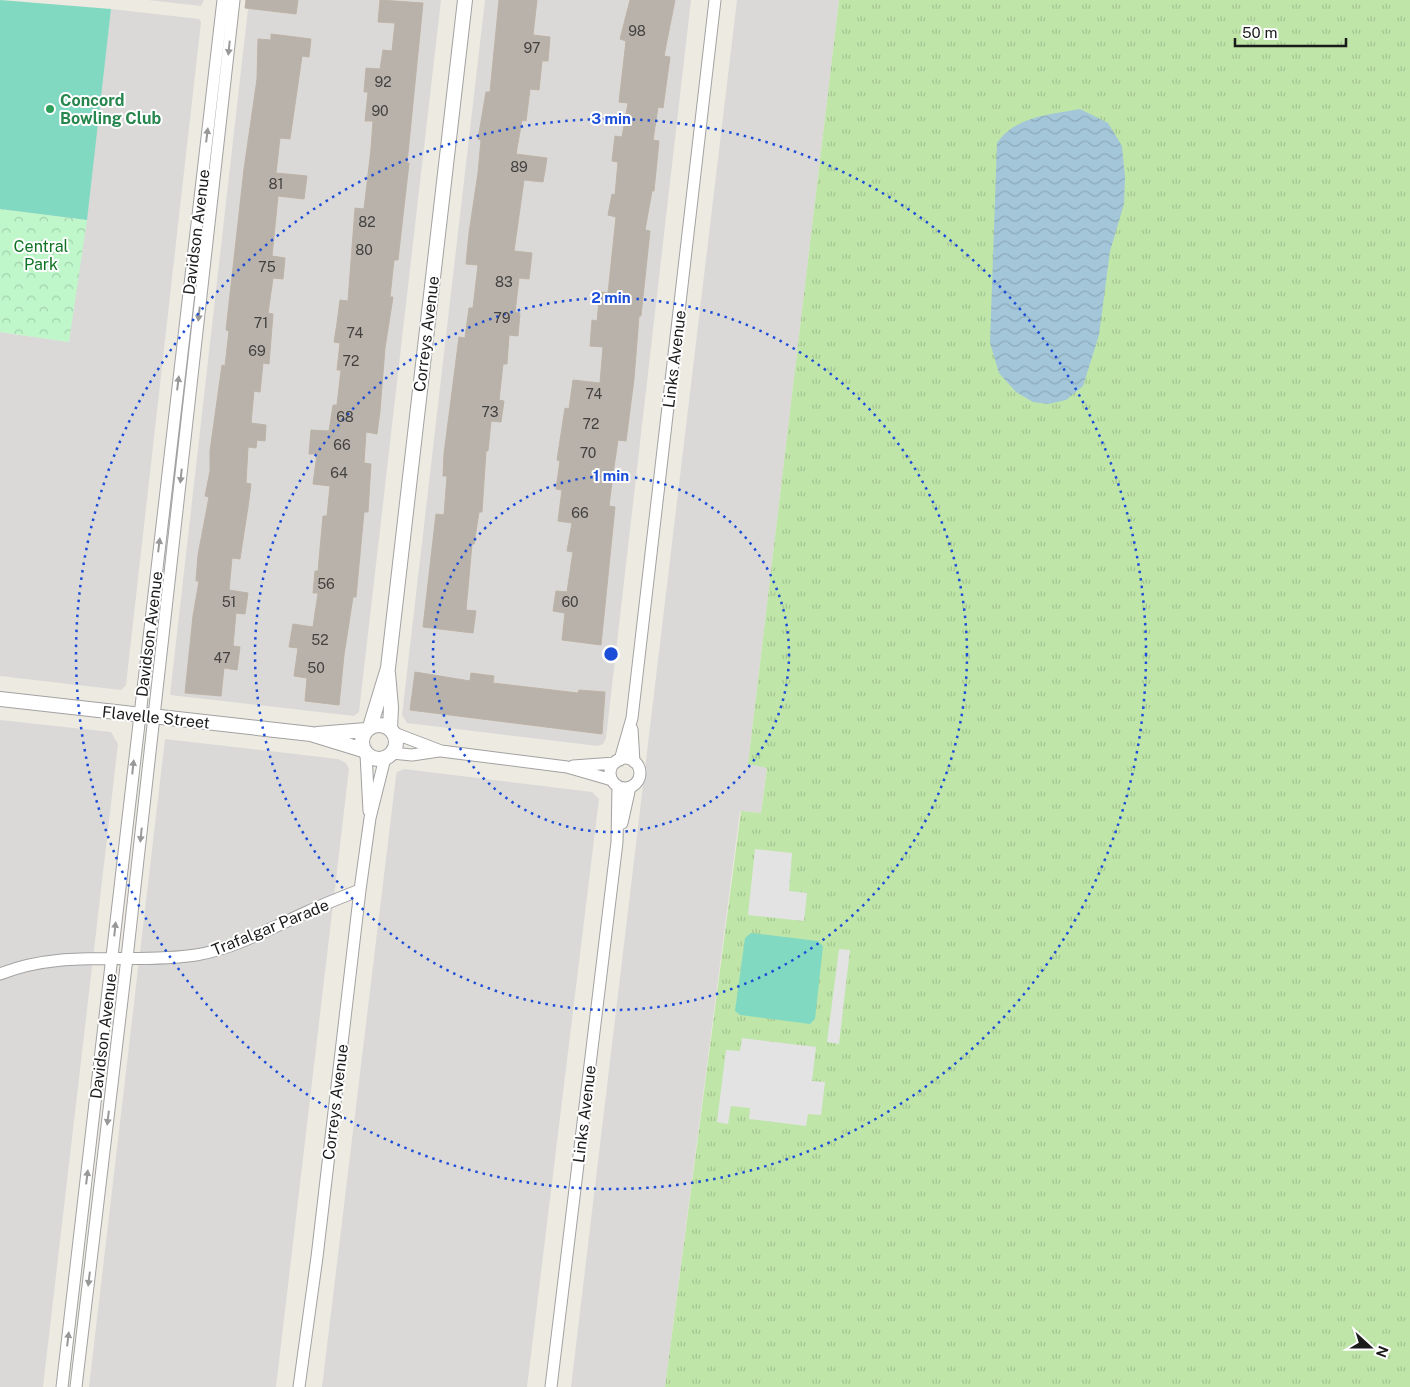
<svg xmlns="http://www.w3.org/2000/svg" width="1410" height="1387" font-family="'Public Sans',sans-serif">
  <style>
    .residential { fill: #dad9d8 }
    .grass { fill: url(#grass-tufts) }
    .park { fill: url(#park-crowns) }
    .pitch { fill: #82d9c2 }
    .parking { fill: #e3e3e3 }
    .water { fill: url(#water-waves) }
    .building { fill: #b9b2ab; stroke: #bdb3a5 }
    .lines { fill: none; stroke-linecap: round; stroke-linejoin: round }
    .minor-casing { stroke: #a2a2a2; stroke-width: 13 }
    .tertiary-casing { stroke: #a2a2a2; stroke-width: 16 }
    .minor { stroke: #fff; stroke-width: 11 }
    .tertiary { stroke: #fff; stroke-width: 14 }
    .oneway { fill: #989898 }
    .ring { fill: none; stroke: #1d4ed8; stroke-width: 2.5; stroke-dasharray: 2.5 5 }
    .leisure-dot { fill: #2e9e5b; stroke: #fff; stroke-width: 2 }
    .labels { text-anchor: middle; stroke-width: 4; stroke-linejoin: round; paint-order: stroke }
    .number-label { font-size: 14px; fill: #42413f }
    .leisure-label { font-size: 16px; font-weight: bold; fill: #27864d; stroke: #fff; text-anchor: start }
    .street-label { font-size: 16px; fill: #1b1b1b; stroke: #fff }
    .park-label { font-size: 16px; fill: #107324; stroke: #fff }
    .centre { fill: #1d4ed8; stroke: #fff; stroke-width: 2.5 }
    .ring-label { font-size: 15px; text-anchor: middle; font-weight: bold; fill: #1d4ed8; stroke: #fff; stroke-width: 4; stroke-linejoin: round; paint-order: stroke }
  </style>
  <defs>
    <pattern id="grass-tufts" width="24" height="20" patternUnits="userSpaceOnUse" patternTransform="scale(1.25)"><rect width="24" height="20" fill="#bfe5a9"/><path d="M3 7l-1-3M5 7V3M7 7l1-3M15 17l-1-3M17 17v-4M19 17l1-3" fill="none" stroke="#a4c491"/></pattern>
    <pattern id="park-crowns" width="20" height="18" patternUnits="userSpaceOnUse" patternTransform="scale(1.25)"><rect width="20" height="18" fill="#bff6ca"/><path d="M2 6a3 3 0 1 1 6 0M12 15a3 3 0 1 1 6 0" fill="none" stroke="#a4d2ad"/></pattern>
    <pattern id="water-waves" width="16" height="10" patternUnits="userSpaceOnUse" patternTransform="scale(1.25)"><rect width="16" height="10" fill="#a3c6d9"/><path d="M0 5q4-4 8 0t8 0" fill="none" stroke="#8caaba"/></pattern>
  </defs>
  <rect width="100%" height="100%" fill="#edeae1"/>
  <path class="residential" d="M148,0H204L201,6Z
    M249,0H441L359,712L354,716L170,695Z
    M485,0H691L606,738L603,744L598,746L407,723L402,715Z
    M737,0H839L748,764L767,767L761,813L740,811L665,1387H571Z
    M111,9L199,19L201,22L126,685L121,690L0,676V332L69,342Z
    M0,720L111,732L118,744L43,1387H0Z
    M165,739L338,759L346,763L349,769L276,1387H89Z
    M404,769L592,792L599,799L527,1387H322L396,776L397,772Z"/>
  <path class="grass" d="M839,0H1410V1387H665L741,811L761,813L767,768L748,764Z"/>
  <path class="park" d="M0,209L87,220L69,342L0,332Z"/>
  <path class="pitch" d="M0,0L111,9L87,220L0,209Z
    M751,933L818,941L823,946L815,1019L810,1024L740,1015L735,1011L745,938Z"/>
  <path class="parking" d="M755,849L792,853L789,891L807,893L804,921L748,915Z
    M839,949L850,950L839,1044L827,1042Z
    M742,1038L816,1047L812,1081L825,1082L821,1115L808,1114L806,1126L749,1119L750,1108L731,1106L728,1124L717,1122L726,1050L740,1051Z"/>
  <path class="water" d="M1080,109L1108,123L1122,146L1125,177L1124,204L1110,251L1099,335L1083,386L1066,400L1048,404L1033,402L1016,392L999,373L990,343L997,143C1016,116 1049,115 1080,109Z"/>
  <path class="building" d="M246,0H298L296,14L245,8Z
    M380,0L423,3L407,163H409L407,181L398,260H394L390,297H393L385,348L380,411L377,434L366,432L364,463L371,464L368,512H364L356,597H353L344,655L339,705L305,701L307,678L294,676L298,648L289,647L293,624L313,627L318,593H313L315,571H318L323,516H327L330,486L313,484L317,454H309L311,430L329,431L333,405H337L341,370H337L340,343L334,342L337,323L340,300L348,301L355,208L364,209L371,149L373,121H365L368,92H364L366,68L380,69L383,50L392,51L395,23L378,22Z
    M499,0H537L533,35L550,37L548,61H542L539,90L530,89L526,121L522,120L516,154L547,158L543,182L524,180L514,251L532,253L529,279L519,278L515,312L520,313L518,336L509,335L507,364H503L499,400L504,401L501,422L491,421L488,451H486L482,512H479L474,544H472L466,610L476,611L473,633L423,627L436,514L444,515L447,476H443L444,454L459,337L465,338L469,308H473L478,265L466,264L469,233L478,173L481,140L478,139L486,92H490Z
    M630,0H675L664,56L670,57L663,108L658,107L653,140L659,141L654,191H652L645,230L650,231L641,316H639L634,379L626,441L618,440L613,474L609,506L615,507L601,645L562,640L565,613L553,611L556,591L567,592L573,552L567,551L572,523L558,521L562,490L556,489L560,461L557,460L565,408L569,409L573,380L600,383L603,347L590,346L592,320L597,321L600,292L608,293L616,217L608,215L612,194L615,195L618,162L612,161L615,136L622,137L628,103L619,102L626,41L620,39Z
    M271,34L311,39L309,57L302,56L290,139L280,138L276,173L307,176L304,199L278,196L272,256L285,258L283,279L273,278L268,313L273,314L269,364L263,363L260,392L254,391L251,423L266,425L265,441L257,440L256,448L248,447L246,483L251,484L248,507L240,559L232,558L229,590L248,593L245,614L236,613L233,646L240,647L237,670L224,668L221,696L185,693L193,616L199,581H196L198,555L209,497L205,496L210,471V451L222,365L225,366L229,331L226,330L244,169L257,79L258,39L271,40Z
    M415,672L470,681L471,673L494,676L493,683L578,693L579,690L605,692L602,734L410,710Z"/>
  <g class="lines">
    <defs>
      <path id="minor" d="M632,729L634,762
        M394,733L441,751L567,767L612,780
        M392,753L412,755L439,751
        M366,754L369,811
        M610 773a15 15 0 1 1 30 0a15 15 0 1 1-30 0Z
        M620,760L632,718L715,0
        M573,766L615,763
        M622,823L630,787
        M0,974C64,948 131,965 196,955C236,948 271,928 307,912C324,904 342,897 360,890
        M62,1387L223,0
        M76,1387L127,958L234,0
        M299,1387L317,1257L360,890L370,818L385,758
        M551,1387L617,842L618,786"/>
      <path id="tertiary" d="M388,673L391,707L390,729
        M0,699L311,734L363,750
        M362 742a17 17 0 1 1 34 0a17 17 0 1 1-34 0Z
        M370,727L388,668L465,0
        M317,734L366,730"/>
    </defs>
    <use href="#minor" class="minor-casing"/>
    <use href="#tertiary" class="tertiary-casing"/>
    <use href="#minor" class="minor"/>
    <use href="#tertiary" class="tertiary"/>
  </g>
  <defs><path id="oneway-solid" d="M-6-.8H1V-3.2L6.5 0L1 3.2V.8H-6Z" transform="scale(1.25)"/></defs>
  <g class="oneway">
    <use href="#oneway-solid" transform="translate(229 48) rotate(96)"/>
    <use href="#oneway-solid" transform="translate(207 135) rotate(-83)"/>
    <use href="#oneway-solid" transform="translate(199 314) rotate(96)"/>
    <use href="#oneway-solid" transform="translate(178 383) rotate(-83)"/>
    <use href="#oneway-solid" transform="translate(181 476) rotate(96)"/>
    <use href="#oneway-solid" transform="translate(159 545) rotate(-83)"/>
    <use href="#oneway-solid" transform="translate(133 767) rotate(-84)"/>
    <use href="#oneway-solid" transform="translate(141 835) rotate(96)"/>
    <use href="#oneway-solid" transform="translate(115 929) rotate(-84)"/>
    <use href="#oneway-solid" transform="translate(108 1118) rotate(97)"/>
    <use href="#oneway-solid" transform="translate(87 1177) rotate(-83)"/>
    <use href="#oneway-solid" transform="translate(89 1279) rotate(97)"/>
    <use href="#oneway-solid" transform="translate(68 1339) rotate(-83)"/>
  </g>
  <g class="ring">
    <circle cx="611" cy="654" r="178"/>
    <circle cx="611" cy="654" r="356"/>
    <circle cx="611" cy="654" r="535"/>
  </g>
  <circle class="leisure-dot" cx="50" cy="109" r="5"/>
  <g class="labels">
    <g class="number-label">
      <text x="637" y="36">98</text>
      <text x="532" y="53">97</text>
      <text x="383" y="87">92</text>
      <text x="380" y="116">90</text>
      <text x="519" y="172">89</text>
      <text x="276" y="189">81</text>
      <text x="367" y="227">82</text>
      <text x="364" y="255">80</text>
      <text x="267" y="272">75</text>
      <text x="504" y="287">83</text>
      <text x="502" y="323">79</text>
      <text x="261" y="328">71</text>
      <text x="355" y="338">74</text>
      <text x="257" y="356">69</text>
      <text x="351" y="366">72</text>
      <text x="594" y="399">74</text>
      <text x="490" y="417">73</text>
      <text x="345" y="422">68</text>
      <text x="591" y="429">72</text>
      <text x="342" y="450">66</text>
      <text x="588" y="458">70</text>
      <text x="339" y="478">64</text>
      <text x="580" y="518">66</text>
      <text x="326" y="589">56</text>
      <text x="229" y="607">51</text>
      <text x="570" y="607">60</text>
      <text x="320" y="645">52</text>
      <text x="222" y="663">47</text>
      <text x="316" y="673">50</text>
    </g>
    <g class="leisure-label">
      <text x="60" y="106">Concord<tspan x="60" dy="18">Bowling Club</tspan></text>
    </g>
    <g class="street-label">
      <text transform="translate(196 232) rotate(-83)" y="6">Davidson Avenue</text>
      <text transform="translate(426 334) rotate(-83)" y="6">Correys Avenue</text>
      <text transform="translate(674 359) rotate(-83)" y="6">Links Avenue</text>
      <text transform="translate(149 634) rotate(-83)" y="6">Davidson Avenue</text>
      <text transform="translate(156 717) rotate(6)" y="6">Flavelle Street</text>
      <text transform="translate(270 927) rotate(-22)" y="6">Trafalgar Parade</text>
      <text transform="translate(103 1036) rotate(-83)" y="6">Davidson Avenue</text>
      <text transform="translate(335 1102) rotate(-83)" y="6">Correys Avenue</text>
      <text transform="translate(584 1114) rotate(-83)" y="6">Links Avenue</text>
    </g>
    <g class="park-label">
      <text x="41" y="252">Central<tspan x="41" dy="18">Park</tspan></text>
    </g>
  </g>
  <circle cx="611" cy="654" r="8" class="centre"/>
  <g class="ring-label">
    <text x="611" y="124">3 min</text>
    <text x="611" y="303">2 min</text>
    <text x="611" y="481">1 min</text>
  </g>
  <g transform="translate(1370 1347) rotate(111)" stroke="#ffffff" stroke-width="4" paint-order="stroke">
  <path d="M0-4L9 19L0 12L-9 19Z" fill="#1b1b1b"/>
  <text y="-8" font-size="14" font-weight="bold" text-anchor="middle" fill="#1b1b1b">N</text>
  </g>
  <path d="M1235 38v8h111v-8" fill="none" stroke="#1b1b1b" stroke-width="2.5"/>
  <text x="1242" y="38" font-size="15" fill="#1b1b1b" stroke="#ffffff" stroke-width="4" paint-order="stroke">50 m</text>
</svg>
